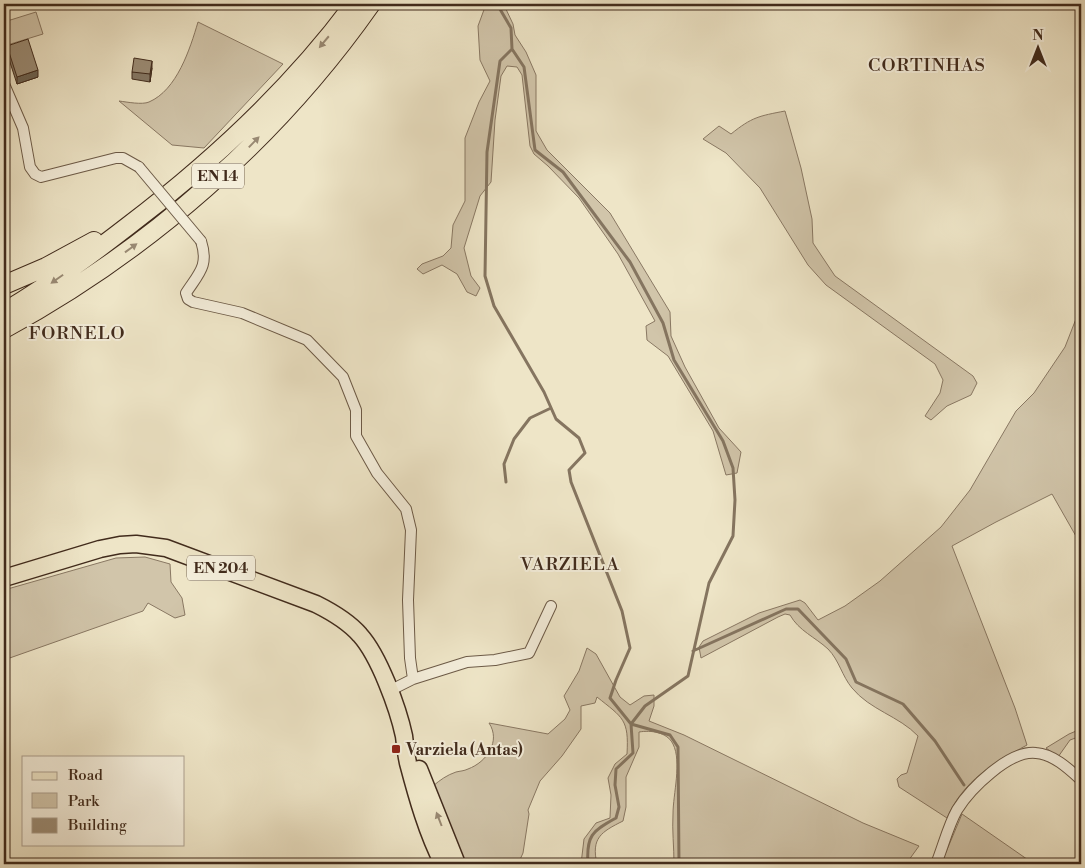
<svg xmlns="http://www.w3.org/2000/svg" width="1085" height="868" font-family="'Libre Bodoni',serif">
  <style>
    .green { fill: #d1c5aa; stroke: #897863 }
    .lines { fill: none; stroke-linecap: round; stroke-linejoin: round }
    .stream { stroke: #857560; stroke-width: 3 }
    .minor-casing { stroke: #6c5a47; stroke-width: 12 }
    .primary-casing { stroke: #412b1c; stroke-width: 19 }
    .trunk-casing { stroke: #412b1c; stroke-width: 20 }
    .minor { stroke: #f4eedb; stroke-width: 10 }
    .primary { stroke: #eee5c7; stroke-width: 16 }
    .trunk { stroke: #eee5c7; stroke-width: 18 }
    .minor-bridge-casing { stroke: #6c5a47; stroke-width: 12; stroke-linecap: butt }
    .minor-bridge { stroke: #f4eedb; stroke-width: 10 }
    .wall { fill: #857865; stroke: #412b1c }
    .shaded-wall { fill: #6c6252; stroke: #412b1c }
    .building { fill: #9b8c75; stroke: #412b1c }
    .oneway { fill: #988872 }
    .poi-dot { fill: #8f2418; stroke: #f4eedb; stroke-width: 2 }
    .labels { text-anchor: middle; stroke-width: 4; stroke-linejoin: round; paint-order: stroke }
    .shield { fill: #f4eedb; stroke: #765; stroke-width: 1 }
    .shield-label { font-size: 15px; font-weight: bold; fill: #412b1c }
    .poi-label { font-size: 16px; font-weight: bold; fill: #412b1c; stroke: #f4eedb; text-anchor: start }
    .neighbourhood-label { font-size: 18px; letter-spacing: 1px; fill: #412b1c; stroke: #f4eedb }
  </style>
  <rect width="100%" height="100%" fill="#eee5c7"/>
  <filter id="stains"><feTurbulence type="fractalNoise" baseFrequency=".004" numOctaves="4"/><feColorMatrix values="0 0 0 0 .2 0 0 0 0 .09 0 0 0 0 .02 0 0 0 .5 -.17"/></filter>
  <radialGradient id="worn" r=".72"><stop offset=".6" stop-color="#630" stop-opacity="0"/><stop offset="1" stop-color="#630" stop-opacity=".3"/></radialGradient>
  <path class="green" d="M504,5L513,24L515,35L526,52L536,75V131L547,150L610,213L670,312L671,336L685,367L719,428L741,452L737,473L726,475L713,431L668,356L647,340L646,326L655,321L618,254L579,198L548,166L534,154L530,146L522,75L517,67L507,66L501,76L495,120L491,182L480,196L464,248L471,276L480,288L476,296L467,292L457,274L442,265L423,274L417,269L422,264L443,256L451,248L453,225L465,201V138L479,102L490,81L480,60L478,26L485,7Z
    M36,12L43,34L4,46V22Z
    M198,22L283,64L204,148L172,145L119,101C127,102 142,105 149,102C177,90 190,49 198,22Z
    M785,111L801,168L812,219L813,243L835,276L973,376L977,383L971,395L947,406L931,420L925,416L940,393L943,380L935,364L826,285L808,265L760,188L726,153L703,139L719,126L731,134C752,117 759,116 785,111Z
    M1081,306V545L1052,494L996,522L952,546L1015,708L1027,745C992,764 964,780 947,818L899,787L897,779L901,775L907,773L918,736C899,716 870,710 852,688C842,676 839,660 828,649C815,637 799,631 790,615L785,614L778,617L701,658L699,647L703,641L759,613L800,600L805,603L818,620L845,606L880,581L941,527L970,490L1016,411L1034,393L1065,347Z
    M145,557L170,564L171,582L182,598L185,615L175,618L148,603L143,611L4,660V590L116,558Z
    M587,648L596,654L620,697L630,705L644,696L654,695V706L649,721L684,735L863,823L919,846L906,864H674C674,847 672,830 673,814C673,794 682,762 673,744C667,732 651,730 639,732V747L626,777V807L623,821C601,832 591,838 597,864H581L584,839L596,823L610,818L611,795L608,778L615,764L627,754C629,719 623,718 597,697L595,703L581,706V729L562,756L540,781L528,810L529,814L523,853L518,864H461L433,786C440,780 447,775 456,772C460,771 464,771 468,769C487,762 501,741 489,723L548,734L565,719L570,710L564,696L579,671Z
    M1081,729V736L1070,740L1058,757L1046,748L1069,734Z
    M962,814L1034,864H941Z"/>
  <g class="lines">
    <path class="stream" d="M497,4L511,28L512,49L500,61L487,152L485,276L494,306L544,392L556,419L579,438L585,453L569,470L571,482L622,611L630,648L616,680L610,698L631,724L633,753L616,769L615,785L619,807L616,818C592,831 586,836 588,864
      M512,49L524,67L535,150L563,172L630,262L663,323L674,360L723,441L733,468L735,500L733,536L709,583L688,676L645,706L631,724L670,735L678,747L679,864
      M506,482L504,464L514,439L530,418L551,408
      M693,651L786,609H798L846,659L856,682L903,704L935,741L964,785"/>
    <defs>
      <path id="minor" d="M4,84L23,128L30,167L35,174L41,177L116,158H123L139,167
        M201,241C209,266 199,273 186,293L188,299L193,302L242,313L307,340L343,377L356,410V436L377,473L406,509L411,530L408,600L410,658L413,679L389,691
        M413,679L467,662L495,660L529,653L551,606
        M936,864C943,847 948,826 957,810C970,789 1009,750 1036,753C1053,754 1069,769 1081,780"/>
      <path id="primary" d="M4,578L100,549L120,545L136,544L166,548L316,604C332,612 348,621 360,635C379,656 398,708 404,736C405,745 406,754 408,763C417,797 427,833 443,864
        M419,769L457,864"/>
      <path id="trunk" d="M4,285L46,267L94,241
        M4,312C48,286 88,257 128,226C212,162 291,89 354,4
        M4,329C148,251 277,138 371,4"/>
    </defs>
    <use href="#minor" class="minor-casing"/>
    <use href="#primary" class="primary-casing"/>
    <use href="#trunk" class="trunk-casing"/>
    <use href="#minor" class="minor"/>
    <use href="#primary" class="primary"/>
    <use href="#trunk" class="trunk"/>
    <defs>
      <path id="minor-bridge" d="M139,167L201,241"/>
    </defs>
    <use href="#minor-bridge" class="minor-bridge-casing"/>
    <use href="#minor-bridge" class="minor-bridge"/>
  </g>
  <path class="wall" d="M7,46L38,77L17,84L7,53Z
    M152,68L150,82L132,79V72Z"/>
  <path class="shaded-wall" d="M152,61V68L150,82V74Z
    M38,70V77L17,84V77Z"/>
  <path class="building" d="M28,39L38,70L17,77L7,46Z
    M134,58L152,61L150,74L132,72Z"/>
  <defs><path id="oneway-solid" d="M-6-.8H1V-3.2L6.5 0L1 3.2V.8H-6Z" transform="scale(1.25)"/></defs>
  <g class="oneway">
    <use href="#oneway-solid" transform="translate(324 42) rotate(130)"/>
    <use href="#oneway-solid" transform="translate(254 142) rotate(-46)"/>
    <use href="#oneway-solid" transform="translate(131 248) rotate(-36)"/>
    <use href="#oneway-solid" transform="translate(57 279) rotate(145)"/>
    <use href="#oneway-solid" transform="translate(439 819) rotate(-111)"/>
  </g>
  <rect class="poi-dot" x="391" y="744" width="10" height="10" rx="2.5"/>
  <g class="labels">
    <g class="shield">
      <rect x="192" y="163.5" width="52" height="25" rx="4"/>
      <rect x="187" y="555.5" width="68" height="25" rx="4"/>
    </g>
    <g class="shield-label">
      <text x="218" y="181">EN 14</text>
      <text x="221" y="573">EN 204</text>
    </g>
    <g class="poi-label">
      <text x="406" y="755">Varziela (Antas)</text>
    </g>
    <g class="neighbourhood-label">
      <text x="927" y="71">CORTINHAS</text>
      <text x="77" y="339">FORNELO</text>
      <text x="570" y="570">VARZIELA</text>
    </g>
  </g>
  <rect width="1085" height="868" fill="none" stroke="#eee5c7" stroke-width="20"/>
  <rect x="5" y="5" width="1075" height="858" fill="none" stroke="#412b1c" stroke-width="2.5"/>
  <rect x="10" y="10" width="1065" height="848" fill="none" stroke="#412b1c"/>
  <rect x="22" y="756" width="162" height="90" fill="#f4eedb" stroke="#aca08f"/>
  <rect x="32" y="772" width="25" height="8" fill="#eee5c7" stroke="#aca08f"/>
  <text x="68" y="780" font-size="15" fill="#412b1c">Road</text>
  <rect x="32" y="793" width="25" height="15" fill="#d1c5aa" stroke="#aca08f"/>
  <text x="68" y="806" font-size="15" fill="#412b1c">Park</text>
  <rect x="32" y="818" width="25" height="15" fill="#9b8c75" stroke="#aca08f"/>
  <text x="68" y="830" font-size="15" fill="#412b1c">Building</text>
  <g transform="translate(1038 48)" stroke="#f4eedb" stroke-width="4" paint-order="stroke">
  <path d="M0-4L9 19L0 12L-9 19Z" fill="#412b1c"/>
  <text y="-8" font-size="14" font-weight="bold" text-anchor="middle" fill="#412b1c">N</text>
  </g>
  <rect width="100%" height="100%" filter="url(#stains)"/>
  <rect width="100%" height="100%" fill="url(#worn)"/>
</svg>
